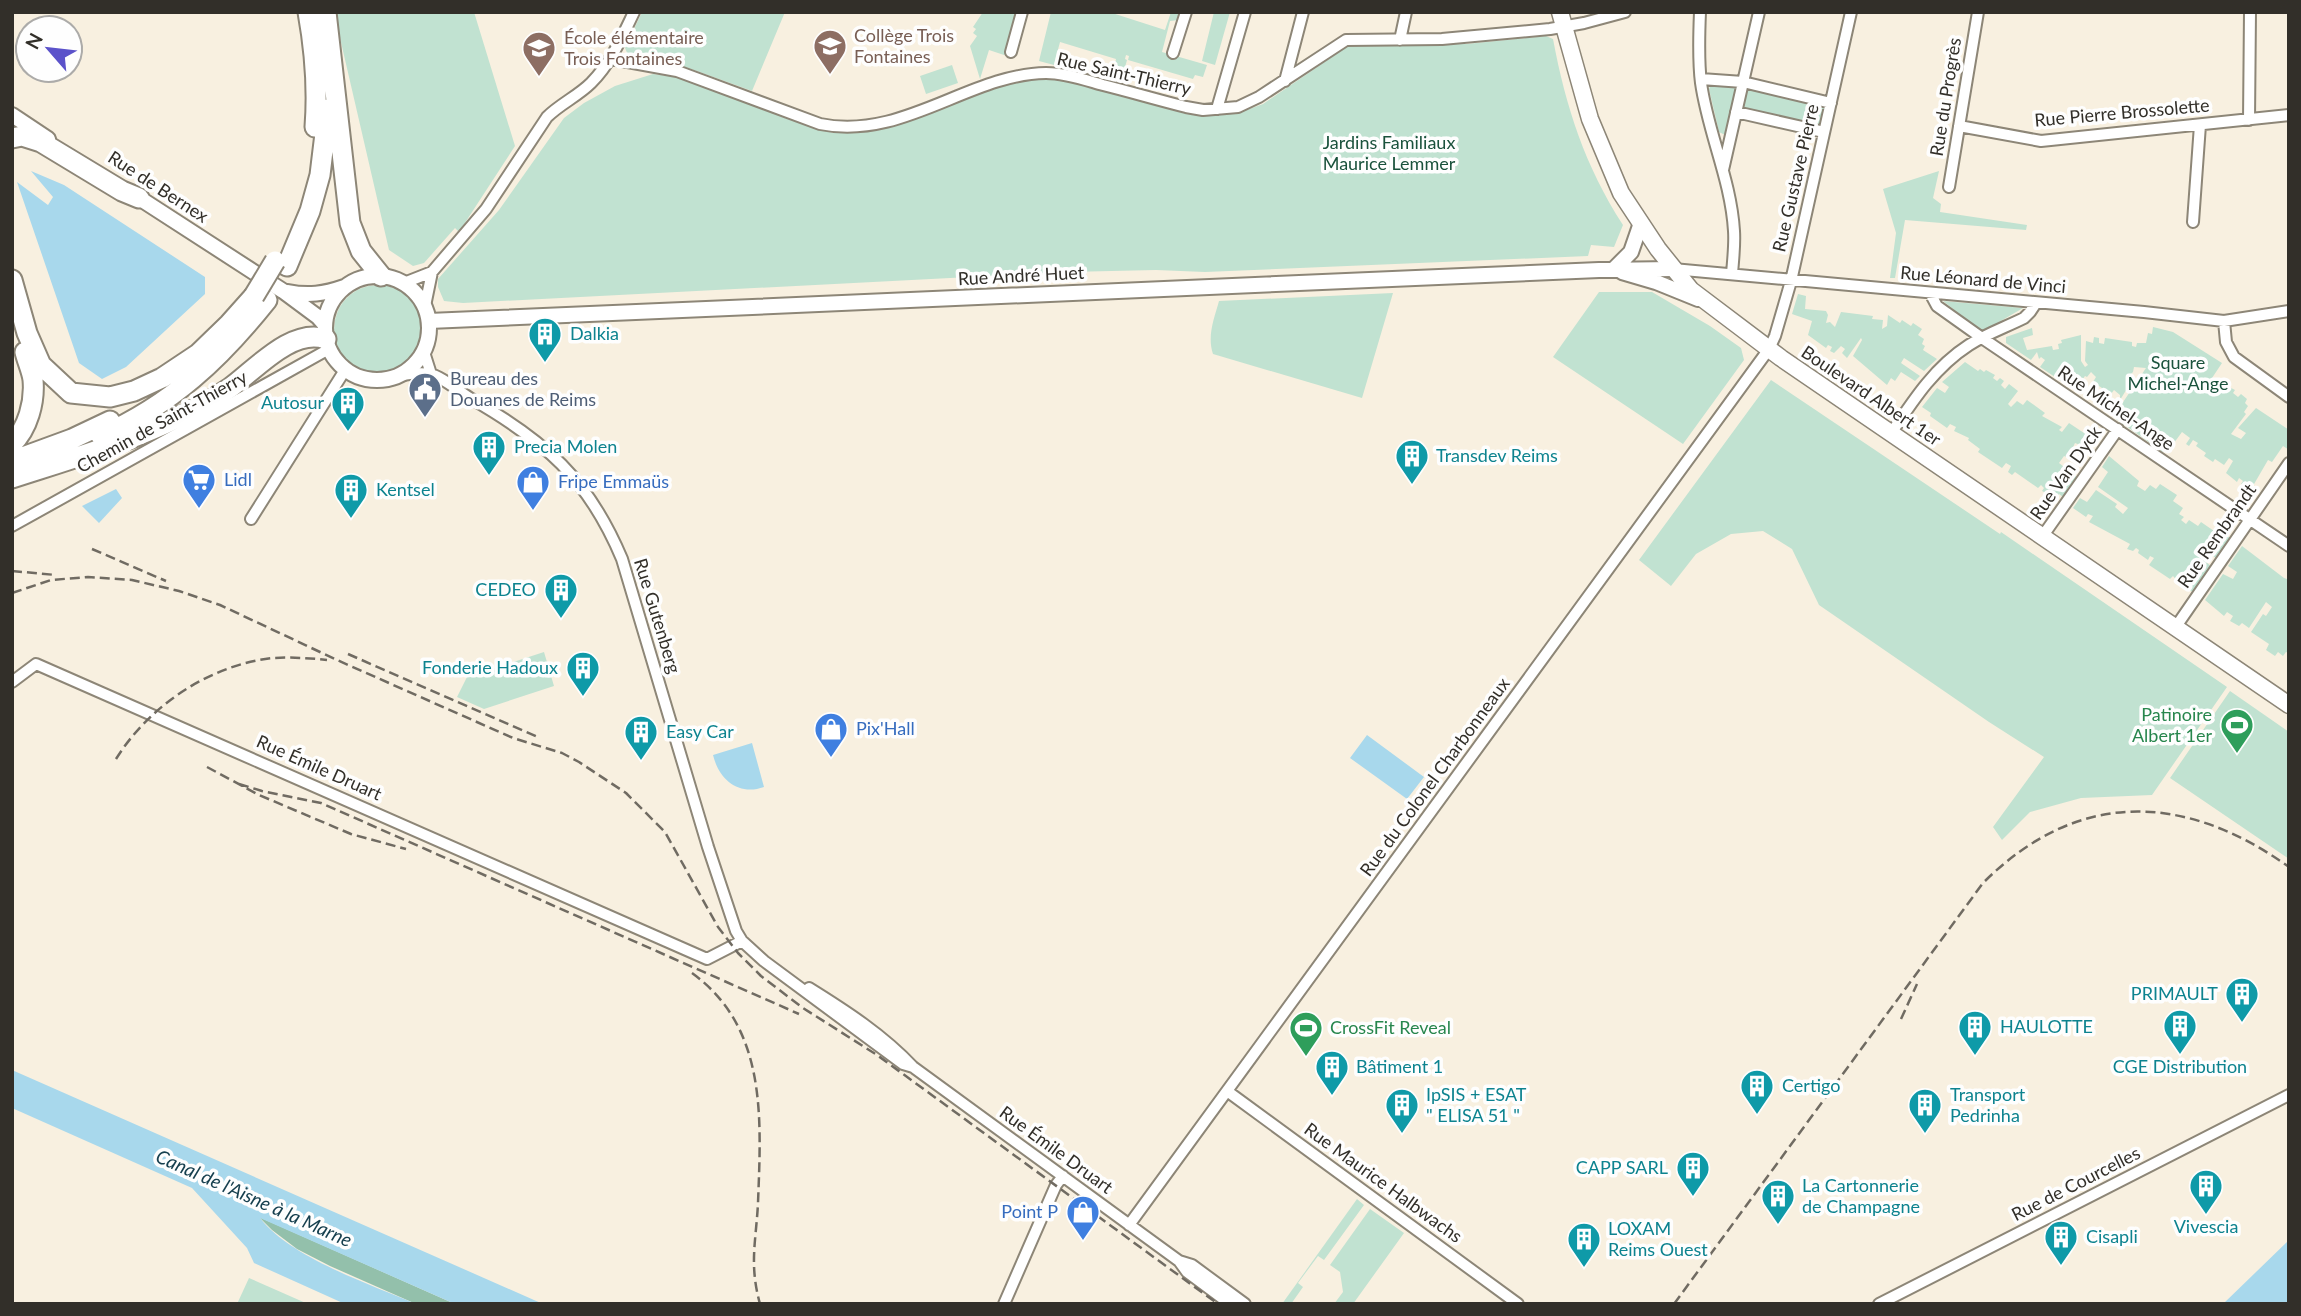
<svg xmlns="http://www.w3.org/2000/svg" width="2301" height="1316" font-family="Lato,sans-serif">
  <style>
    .green { fill: #c1e2d1 }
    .forest { fill: #93c0ab }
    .water { fill: #a8d8ec }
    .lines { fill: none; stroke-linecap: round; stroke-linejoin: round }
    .minor-casing { stroke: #8d8677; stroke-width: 14 }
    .tertiary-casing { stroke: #8d8677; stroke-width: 18 }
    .secondary-casing { stroke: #8d8677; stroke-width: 19 }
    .trunk-casing { stroke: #8d8677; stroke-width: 23 }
    .minor { stroke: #fff; stroke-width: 10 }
    .tertiary { stroke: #fff; stroke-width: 14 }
    .secondary { stroke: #fff; stroke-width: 16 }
    .trunk { stroke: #fff; stroke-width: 19 }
    .rail { stroke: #706b62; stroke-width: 2.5; stroke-dasharray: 10 5; stroke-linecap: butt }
    .trunk-bridge-casing { stroke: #8d8677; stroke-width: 23; stroke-linecap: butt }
    .trunk-bridge { stroke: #fff; stroke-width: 19 }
    .labels { text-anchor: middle; stroke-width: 7; stroke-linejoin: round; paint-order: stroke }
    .education-label { font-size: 18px; fill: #785e54; stroke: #fefefe; text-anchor: start }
    .street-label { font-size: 18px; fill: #322f29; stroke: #fefefe }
    .park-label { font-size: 18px; fill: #1a523c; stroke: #fefefe }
    .culture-label { font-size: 18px; fill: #0d838f; stroke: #fefefe; text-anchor: start }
    .service-label { font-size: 18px; fill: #4e5e75; stroke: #fefefe; text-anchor: start }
    .shop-label { font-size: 18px; fill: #366cbe; stroke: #fefefe; text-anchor: start }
    .leisure-label { font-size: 18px; fill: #27864d; stroke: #fefefe; text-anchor: end }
    .water-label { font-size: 19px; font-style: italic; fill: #17404f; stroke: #fefefe }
  </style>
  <rect width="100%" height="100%" fill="#f8f0e0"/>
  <path class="green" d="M334,12H474L515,146L459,232L455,228L424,263L413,266L389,250Z
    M642,12H785L752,91L680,65L628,55L625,48Z
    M983,12H1019L1008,52L1004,55L989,50L980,79L970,46L977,36L973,33L976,29L973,27Z
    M1051,12H1109L1165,30L1171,12H1178L1179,20L1170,21L1162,52L1207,65L1203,77L1195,75L1193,79L1128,60L1129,56L1126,55L1125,59L1127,60L1124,71L1114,68L1116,59L1060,42L1054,65L1039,61Z
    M1214,12H1230L1215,65L1202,61Z
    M1546,36L1553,39C1566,108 1585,166 1623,225L1614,247L1591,245L1588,256L1205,272L1156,270L1067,272L463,303L444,301L438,287V279L499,210L564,118L584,103L615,86L653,74L677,77L833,133L901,122L1002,84L1021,80L1053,77L1207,114L1241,112L1263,104L1351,44H1466Z
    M952,65L958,83L926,94L920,76Z
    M1711,84L1738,85L1728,133L1725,135L1719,132L1709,89Z
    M1747,87L1826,105L1822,125L1819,127L1742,108Z
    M1939,171L1933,198L1941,204L1940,212L2027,225L2026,230L1905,220L1895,278H1890L1896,233L1883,189Z
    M334 329a44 44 0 1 1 88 0a44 44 0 1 1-88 0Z
    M1599,292H1652L1710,326L1741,348L1744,360L1683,444L1553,357Z
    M1393,293L1362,398L1213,354C1207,336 1214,319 1219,301Z
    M1798,294L1806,296L1805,309L1826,311L1828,315L1826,323L1830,322L1835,327L1841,312L1873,316L1872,319L1883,320L1882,329L1887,326L1888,315L1900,323L1902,320L1911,326L1913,323L1922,329L1918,335L1924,339L1922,344L1925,346L1923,350L1937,359L1924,371L1904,358L1901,363L1920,376L1915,381L1901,372L1895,381L1891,378L1887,385L1853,356L1862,340L1861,338L1847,358L1842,353L1845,349L1841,346L1834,353L1830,351L1832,347L1828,345L1826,348L1808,335L1812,321L1792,314Z
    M1943,301L2023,308L1982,332Z
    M2153,327L2173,332L2222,363L2204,390L2208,393L2216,380L2235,390L2233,393L2238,397L2241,394L2247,399L2245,403L2248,406L2244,412L2246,414L2231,434L2241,439L2246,433L2238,428L2256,408L2289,430V450L2283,446L2272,462L2268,460L2250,491L2241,484L2243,481L2239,478L2237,482L2226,473L2233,461L2229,458L2224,465L2215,459L2213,462L2204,456L2206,453L2196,446L2198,443L2193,440L2189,446L2186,444L2190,438L2182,432L2171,447L2168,445L2163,452L2113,417L2146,368L2134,367L2133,372L2129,376L2133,379L2120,400V395L2114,390L2111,394L2104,389L2101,391L2102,388L2093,382L2096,377L2091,372L2087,377L2085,376L2077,387L2068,381L2064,383L2040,367L2045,360L2041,357L2039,359L2037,352L2031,360L2006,343V337L2032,328L2033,335L2023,338L2027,350L2052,346L2053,350L2059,349L2058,344L2062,343L2061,340L2081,335V361L2085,367L2088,365L2085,361L2086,341L2093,343L2094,337L2099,338V343L2104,344L2105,338L2132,342V346L2136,347L2137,343H2146L2148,333L2152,334Z
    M1965,362L1978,371L1980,369L1984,372L1986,370L1995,375L1993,378L1997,381L2000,378L2004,381L2001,385L2005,389L2009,384L2018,391L2008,404L2011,407L2017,401L2023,405L2027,400L2045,413L2042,416L2062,427L2059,430L2062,432L2069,423L2087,435L2080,445L2075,443L2068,458L2064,456L2059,463L2077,477L2063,497L2059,494L2057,497L2051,492L2048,494L2042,491L2044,488L2041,485L2038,488L2015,472L2012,475L2008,472L2011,466L2006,463L2002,468L1978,452L1980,449L1968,440L1969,438L1954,431L1956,427L1950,424L1947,428L1930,416L1931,413L1922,407L1937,388L1945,393L1949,387L1942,382Z
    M1771,380L2000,534L2001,532L2227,687L2152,795L2081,798L2030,812L2002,840L1993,827L2044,757L1989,722L1819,605L1792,549L1763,531L1731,534L1696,554L1671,586L1639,560Z
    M2109,456L2139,481L2137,486L2145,491L2150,485L2156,489L2160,484L2177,495L2173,501L2183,508L2179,514L2184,517L2181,520L2186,524L2189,520L2198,526L2201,522L2214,531L2216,528L2230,538L2216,558L2207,552L2202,559L2211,566L2193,592L2178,585L2179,583L2173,576L2170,579L2149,565L2154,558L2150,556L2148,560L2138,553L2139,550L2136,548L2133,551L2127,549L2130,544L2089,522L2093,516L2088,514L2086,517L2073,508L2080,498L2087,502L2096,490L2117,504L2115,507L2123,514L2128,508L2098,487L2108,472L2102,467Z
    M2242,546L2284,578L2287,579L2289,576V653L2286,652L2283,656L2278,652L2275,656L2266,650L2269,644L2251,632L2263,614L2266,616L2272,607L2266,602L2249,628L2242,623L2239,626L2230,621L2233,616L2227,612L2224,616L2205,600L2223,574L2233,579L2237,572L2228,566Z
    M544,652L554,686L484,709L457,697L467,677Z
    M2230,691L2289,732V859L2170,778Z
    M1357,1199L1364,1205L1324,1260L1318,1256L1298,1283L1303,1287L1291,1304H1282Z
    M1370,1209L1404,1233L1353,1304H1334L1343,1292L1340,1272L1330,1265Z
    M249,1278L308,1304H237Z"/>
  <path class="forest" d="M259,1217L455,1304H416L330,1266L297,1249L272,1230Z"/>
  <path class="water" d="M31,171L64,185L205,277V294L126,367L102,379L79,363L17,182L48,205L53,197Z
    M116,489L122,498L99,523L82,506Z
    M1367,735L1424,777L1407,799L1350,758Z
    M752,743L764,787C739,796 719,780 713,755Z
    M12,1070L543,1304H455L260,1218C291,1258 370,1284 416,1304H345L254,1263L247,1248L192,1188L12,1108Z
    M2289,1240V1304H2223Z"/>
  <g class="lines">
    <defs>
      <path id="minor" d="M1700,12C1699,36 1698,59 1701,83C1708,133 1731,180 1734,231C1735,245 1733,260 1732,274
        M1400,40L1406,12
        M1011,52L1022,12
        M1173,53L1186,12
        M611,59L677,71L820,124C903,141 969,74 1046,73C1065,73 1085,80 1103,85C1131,92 1158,100 1186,107L1203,110L1238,107L1259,97L1346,40L1442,39L1550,29L1584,23L1625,12
        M1701,79L1743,82L1831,103
        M1285,81L1303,12
        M1217,109L1245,12
        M1736,112L1824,132
        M2249,120L2250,12
        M1959,126L2041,141L2289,115
        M1723,170L1759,12
        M1949,187L1978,12
        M2193,222L2200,125
        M1673,269L2144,312L2224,321L2289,311
        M404,283L432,272
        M1930,293L1937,306L1982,338L2289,546
        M425,306L432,272L486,209L547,117C560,104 578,96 591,83C611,63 622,37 634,12
        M2224,321L2226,342L2234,357L2289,397
        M424,352L431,374
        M402,375C410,374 420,372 429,374C442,376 458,391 470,398C545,441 588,478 622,559L708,847L736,931L742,941L764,961L903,1064L913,1067
        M1892,432C1914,399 1935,367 1969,345C1986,334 2006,327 2024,318L2030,312L2036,303
        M251,519L345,370
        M12,526L329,349
        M2042,537L2118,429
        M2175,628L2289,463
        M12,682L36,664L707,959L742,941
        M809,988C846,1011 883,1035 913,1067L1179,1261L1187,1272L1230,1304
        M1227,1091L1518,1304
        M1129,1225L1769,349L1775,336L1791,281L1851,12
        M1179,1261L1192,1265L1245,1304
        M1004,1304L1056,1185L1063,1176
        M1879,1304L2289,1095"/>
      <path id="tertiary" d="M12,115L48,139
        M133,194L283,291L318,317L325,325
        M1614,269L1631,252L1641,223
        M1622,272L1656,282L1698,299
        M325 328a52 52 0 1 1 104 0a52 52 0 1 1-104 0Z
        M288,292C308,296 324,294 344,287
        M429,321L1599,270L1673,269"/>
      <path id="secondary" d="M1560,12L1590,119L1621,193L1658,249L1691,290L1781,358L2289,705"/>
      <path id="trunk" d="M308,12C315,51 318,88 315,127
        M326,12L350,223L361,251L381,276
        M12,138L22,136L41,142L122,191L139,198
        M287,266L310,211L320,175L328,109
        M12,280L27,333L41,365L71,393L110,397L134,391L162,378L198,354L229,324L254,296
        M101,436C172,404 219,360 267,300
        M12,444C28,428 35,402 33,380C32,371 27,361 25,352
        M12,461L72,439L110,421
        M12,478C86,454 166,432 230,388C255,370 292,327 326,339"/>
    </defs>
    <use href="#minor" class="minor-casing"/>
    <use href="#tertiary" class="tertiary-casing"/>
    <use href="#secondary" class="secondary-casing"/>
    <use href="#trunk" class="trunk-casing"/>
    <use href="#minor" class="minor"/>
    <use href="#tertiary" class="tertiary"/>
    <use href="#secondary" class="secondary"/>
    <use href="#trunk" class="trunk"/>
    <path class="rail" d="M92,549L166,581
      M12,571L56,575
      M12,593L51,580L88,577L132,580L179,591L220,605L337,660L513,738L562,753L579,762L626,793L665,832L718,927L738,953L761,976L803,1008L877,1055L1218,1304
      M348,654L540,738
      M116,759C149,706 209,665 273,658C291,657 309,658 327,660
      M207,767L259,795L351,834L406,849
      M239,784L262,791L321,803L799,1014
      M692,973C768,1028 761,1120 758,1203C756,1242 749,1264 760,1304
      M1901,1019L1917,984
      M1674,1304L1983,883C2077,789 2184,792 2289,867"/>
    <defs>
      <path id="trunk-bridge" d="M254,296L275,261"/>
    </defs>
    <use href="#trunk-bridge" class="trunk-bridge-casing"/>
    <use href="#trunk-bridge" class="trunk-bridge"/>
  </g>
  <defs>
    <symbol id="school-pin" viewBox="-11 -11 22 30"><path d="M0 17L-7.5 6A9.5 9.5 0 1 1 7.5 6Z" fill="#8d6e63" stroke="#fefefe"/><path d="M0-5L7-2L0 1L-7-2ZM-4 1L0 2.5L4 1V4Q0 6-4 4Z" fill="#fff"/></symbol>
    <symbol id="building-pin" viewBox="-11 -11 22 30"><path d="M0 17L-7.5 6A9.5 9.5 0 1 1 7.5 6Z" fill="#0f9aa8" stroke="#fefefe"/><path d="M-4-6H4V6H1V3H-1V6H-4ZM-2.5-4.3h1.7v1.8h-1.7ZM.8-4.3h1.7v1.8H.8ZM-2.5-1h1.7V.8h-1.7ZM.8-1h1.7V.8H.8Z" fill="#fff"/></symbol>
    <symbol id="civic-pin" viewBox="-11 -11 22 30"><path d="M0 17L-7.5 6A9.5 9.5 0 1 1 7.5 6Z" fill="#5c6f8a" stroke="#fefefe"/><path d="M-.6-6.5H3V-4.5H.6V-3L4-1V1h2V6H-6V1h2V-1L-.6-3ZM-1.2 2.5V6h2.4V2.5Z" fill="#fff"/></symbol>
    <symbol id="supermarket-pin" viewBox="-11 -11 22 30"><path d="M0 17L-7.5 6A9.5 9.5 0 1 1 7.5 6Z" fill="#3f7fe0" stroke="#fefefe"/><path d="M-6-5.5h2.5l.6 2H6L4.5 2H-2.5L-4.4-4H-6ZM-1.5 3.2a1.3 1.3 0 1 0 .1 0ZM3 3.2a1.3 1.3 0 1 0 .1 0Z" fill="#fff"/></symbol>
    <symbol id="shop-pin" viewBox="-11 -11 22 30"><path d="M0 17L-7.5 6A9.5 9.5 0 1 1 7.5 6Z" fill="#3f7fe0" stroke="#fefefe"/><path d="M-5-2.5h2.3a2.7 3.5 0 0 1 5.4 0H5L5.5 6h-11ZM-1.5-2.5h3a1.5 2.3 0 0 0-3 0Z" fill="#fff"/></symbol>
    <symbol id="stadium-pin" viewBox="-11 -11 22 30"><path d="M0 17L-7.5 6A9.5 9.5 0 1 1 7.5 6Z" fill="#2e9e5b" stroke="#fefefe"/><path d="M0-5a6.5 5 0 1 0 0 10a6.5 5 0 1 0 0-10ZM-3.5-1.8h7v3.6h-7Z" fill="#fff"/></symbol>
  </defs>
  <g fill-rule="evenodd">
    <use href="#school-pin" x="811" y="27" width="38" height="52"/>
    <use href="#school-pin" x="520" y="29" width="38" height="52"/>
    <use href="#building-pin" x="526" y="315" width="38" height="52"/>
    <use href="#civic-pin" x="406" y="370" width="38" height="52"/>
    <use href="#building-pin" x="329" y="384" width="38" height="52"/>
    <use href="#building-pin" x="470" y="428" width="38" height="52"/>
    <use href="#building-pin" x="1393" y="437" width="38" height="52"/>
    <use href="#supermarket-pin" x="180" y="461" width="38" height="52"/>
    <use href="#shop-pin" x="514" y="463" width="38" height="52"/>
    <use href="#building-pin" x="332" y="471" width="38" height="52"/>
    <use href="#building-pin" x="542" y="571" width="38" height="52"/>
    <use href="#building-pin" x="564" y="649" width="38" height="52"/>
    <use href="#stadium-pin" x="2218" y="706" width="38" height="52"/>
    <use href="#shop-pin" x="812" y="710" width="38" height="52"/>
    <use href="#building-pin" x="622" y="713" width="38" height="52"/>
    <use href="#building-pin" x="2223" y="975" width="38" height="52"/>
    <use href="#building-pin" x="2161" y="1007" width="38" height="52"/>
    <use href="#building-pin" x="1956" y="1008" width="38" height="52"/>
    <use href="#stadium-pin" x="1287" y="1009" width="38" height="52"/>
    <use href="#building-pin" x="1313" y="1048" width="38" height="52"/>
    <use href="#building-pin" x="1738" y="1067" width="38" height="52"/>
    <use href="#building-pin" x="1383" y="1086" width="38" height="52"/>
    <use href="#building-pin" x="1906" y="1086" width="38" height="52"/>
    <use href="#building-pin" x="1674" y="1149" width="38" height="52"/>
    <use href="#building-pin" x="2187" y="1167" width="38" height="52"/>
    <use href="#building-pin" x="1759" y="1177" width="38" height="52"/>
    <use href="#shop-pin" x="1064" y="1193" width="38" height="52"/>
    <use href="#building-pin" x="2042" y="1218" width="38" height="52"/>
    <use href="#building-pin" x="1565" y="1220" width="38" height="52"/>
  </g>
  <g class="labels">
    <g class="education-label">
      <text x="854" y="42">Collège Trois<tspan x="854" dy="21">Fontaines</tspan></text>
      <text x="564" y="44">École élémentaire<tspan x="564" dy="21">Trois Fontaines</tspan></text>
    </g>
    <g class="street-label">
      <text transform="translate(1124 74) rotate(13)" y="6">Rue Saint-Thierry</text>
      <text transform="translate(1946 97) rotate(-81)" y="6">Rue du Progrès</text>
      <text transform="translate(2122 113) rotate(-5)" y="6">Rue Pierre Brossolette</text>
      <text transform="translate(1796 178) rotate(-77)" y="6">Rue Gustave Pierre</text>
      <text transform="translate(158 187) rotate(33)" y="6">Rue de Bernex</text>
      <text transform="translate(1021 276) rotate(-3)" y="6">Rue André Huet</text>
      <text transform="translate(1983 280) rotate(5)" y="6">Rue Léonard de Vinci</text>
      <text transform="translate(1871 396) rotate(34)" y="6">Boulevard Albert 1er</text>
      <text transform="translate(2116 408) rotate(34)" y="6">Rue Michel-Ange</text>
      <text transform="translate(162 422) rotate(-29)" y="6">Chemin de Saint-Thierry</text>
      <text transform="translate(2066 473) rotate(-55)" y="6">Rue Van Dyck</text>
      <text transform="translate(2217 536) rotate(-55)" y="6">Rue Rembrandt</text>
      <text transform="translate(657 616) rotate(73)" y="6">Rue Gutenberg</text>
      <text transform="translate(319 768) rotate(24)" y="6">Rue Émile Druart</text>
      <text transform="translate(1435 777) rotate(-54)" y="6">Rue du Colonel Charbonneaux</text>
      <text transform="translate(1056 1150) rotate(36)" y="6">Rue Émile Druart</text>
      <text transform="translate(1383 1183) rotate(36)" y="6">Rue Maurice Halbwachs</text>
      <text transform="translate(2076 1184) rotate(-27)" y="6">Rue de Courcelles</text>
    </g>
    <g class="park-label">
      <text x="1389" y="149">Jardins Familiaux<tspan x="1389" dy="21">Maurice Lemmer</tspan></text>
      <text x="2178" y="369">Square<tspan x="2178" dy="21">Michel-Ange</tspan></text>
    </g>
    <g class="culture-label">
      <text x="570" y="340">Dalkia</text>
      <text x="324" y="409" text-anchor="end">Autosur</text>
      <text x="514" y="453">Precia Molen</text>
      <text x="1436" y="462">Transdev Reims</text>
      <text x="376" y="496">Kentsel</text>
      <text x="536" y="596" text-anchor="end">CEDEO</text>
      <text x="558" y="674" text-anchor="end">Fonderie Hadoux</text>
      <text x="666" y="738">Easy Car</text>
      <text x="2218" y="1000" text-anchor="end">PRIMAULT</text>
      <text x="2000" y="1033">HAULOTTE</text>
      <text x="1356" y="1073">Bâtiment 1</text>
      <text x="2180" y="1073" text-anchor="middle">CGE Distribution</text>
      <text x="1782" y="1092">Certigo</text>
      <text x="1426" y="1101">IpSIS + ESAT<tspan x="1426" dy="21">" ELISA 51 "</tspan></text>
      <text x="1950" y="1101">Transport<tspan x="1950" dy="21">Pedrinha</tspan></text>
      <text x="1668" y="1174" text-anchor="end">CAPP SARL</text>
      <text x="1802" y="1192">La Cartonnerie<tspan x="1802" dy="21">de Champagne</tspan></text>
      <text x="2206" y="1233" text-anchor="middle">Vivescia</text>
      <text x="1608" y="1235">LOXAM<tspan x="1608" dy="21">Reims Ouest</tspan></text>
      <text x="2086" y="1243">Cisapli</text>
    </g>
    <g class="service-label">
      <text x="450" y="385">Bureau des<tspan x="450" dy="21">Douanes de Reims</tspan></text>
    </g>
    <g class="shop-label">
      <text x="224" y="486">Lidl</text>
      <text x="558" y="488">Fripe Emmaüs</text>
      <text x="856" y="735">Pix'Hall</text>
      <text x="1058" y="1218" text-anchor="end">Point P</text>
    </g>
    <g class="leisure-label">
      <text x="2212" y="721">Patinoire<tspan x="2212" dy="21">Albert 1er</tspan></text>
      <text x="1330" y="1034" text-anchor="start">CrossFit Reveal</text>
    </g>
    <g class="water-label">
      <text transform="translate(254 1198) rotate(24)" y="7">Canal de l'Aisne à la Marne</text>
    </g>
  </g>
  <rect width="2301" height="1316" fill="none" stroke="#322f29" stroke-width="28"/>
  <g transform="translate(49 49) rotate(298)"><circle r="33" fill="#fefefe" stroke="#acaba9" stroke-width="2"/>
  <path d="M0-5L12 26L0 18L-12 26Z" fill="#5b52ca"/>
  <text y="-10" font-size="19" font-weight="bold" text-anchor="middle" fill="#322f29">N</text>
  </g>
</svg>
